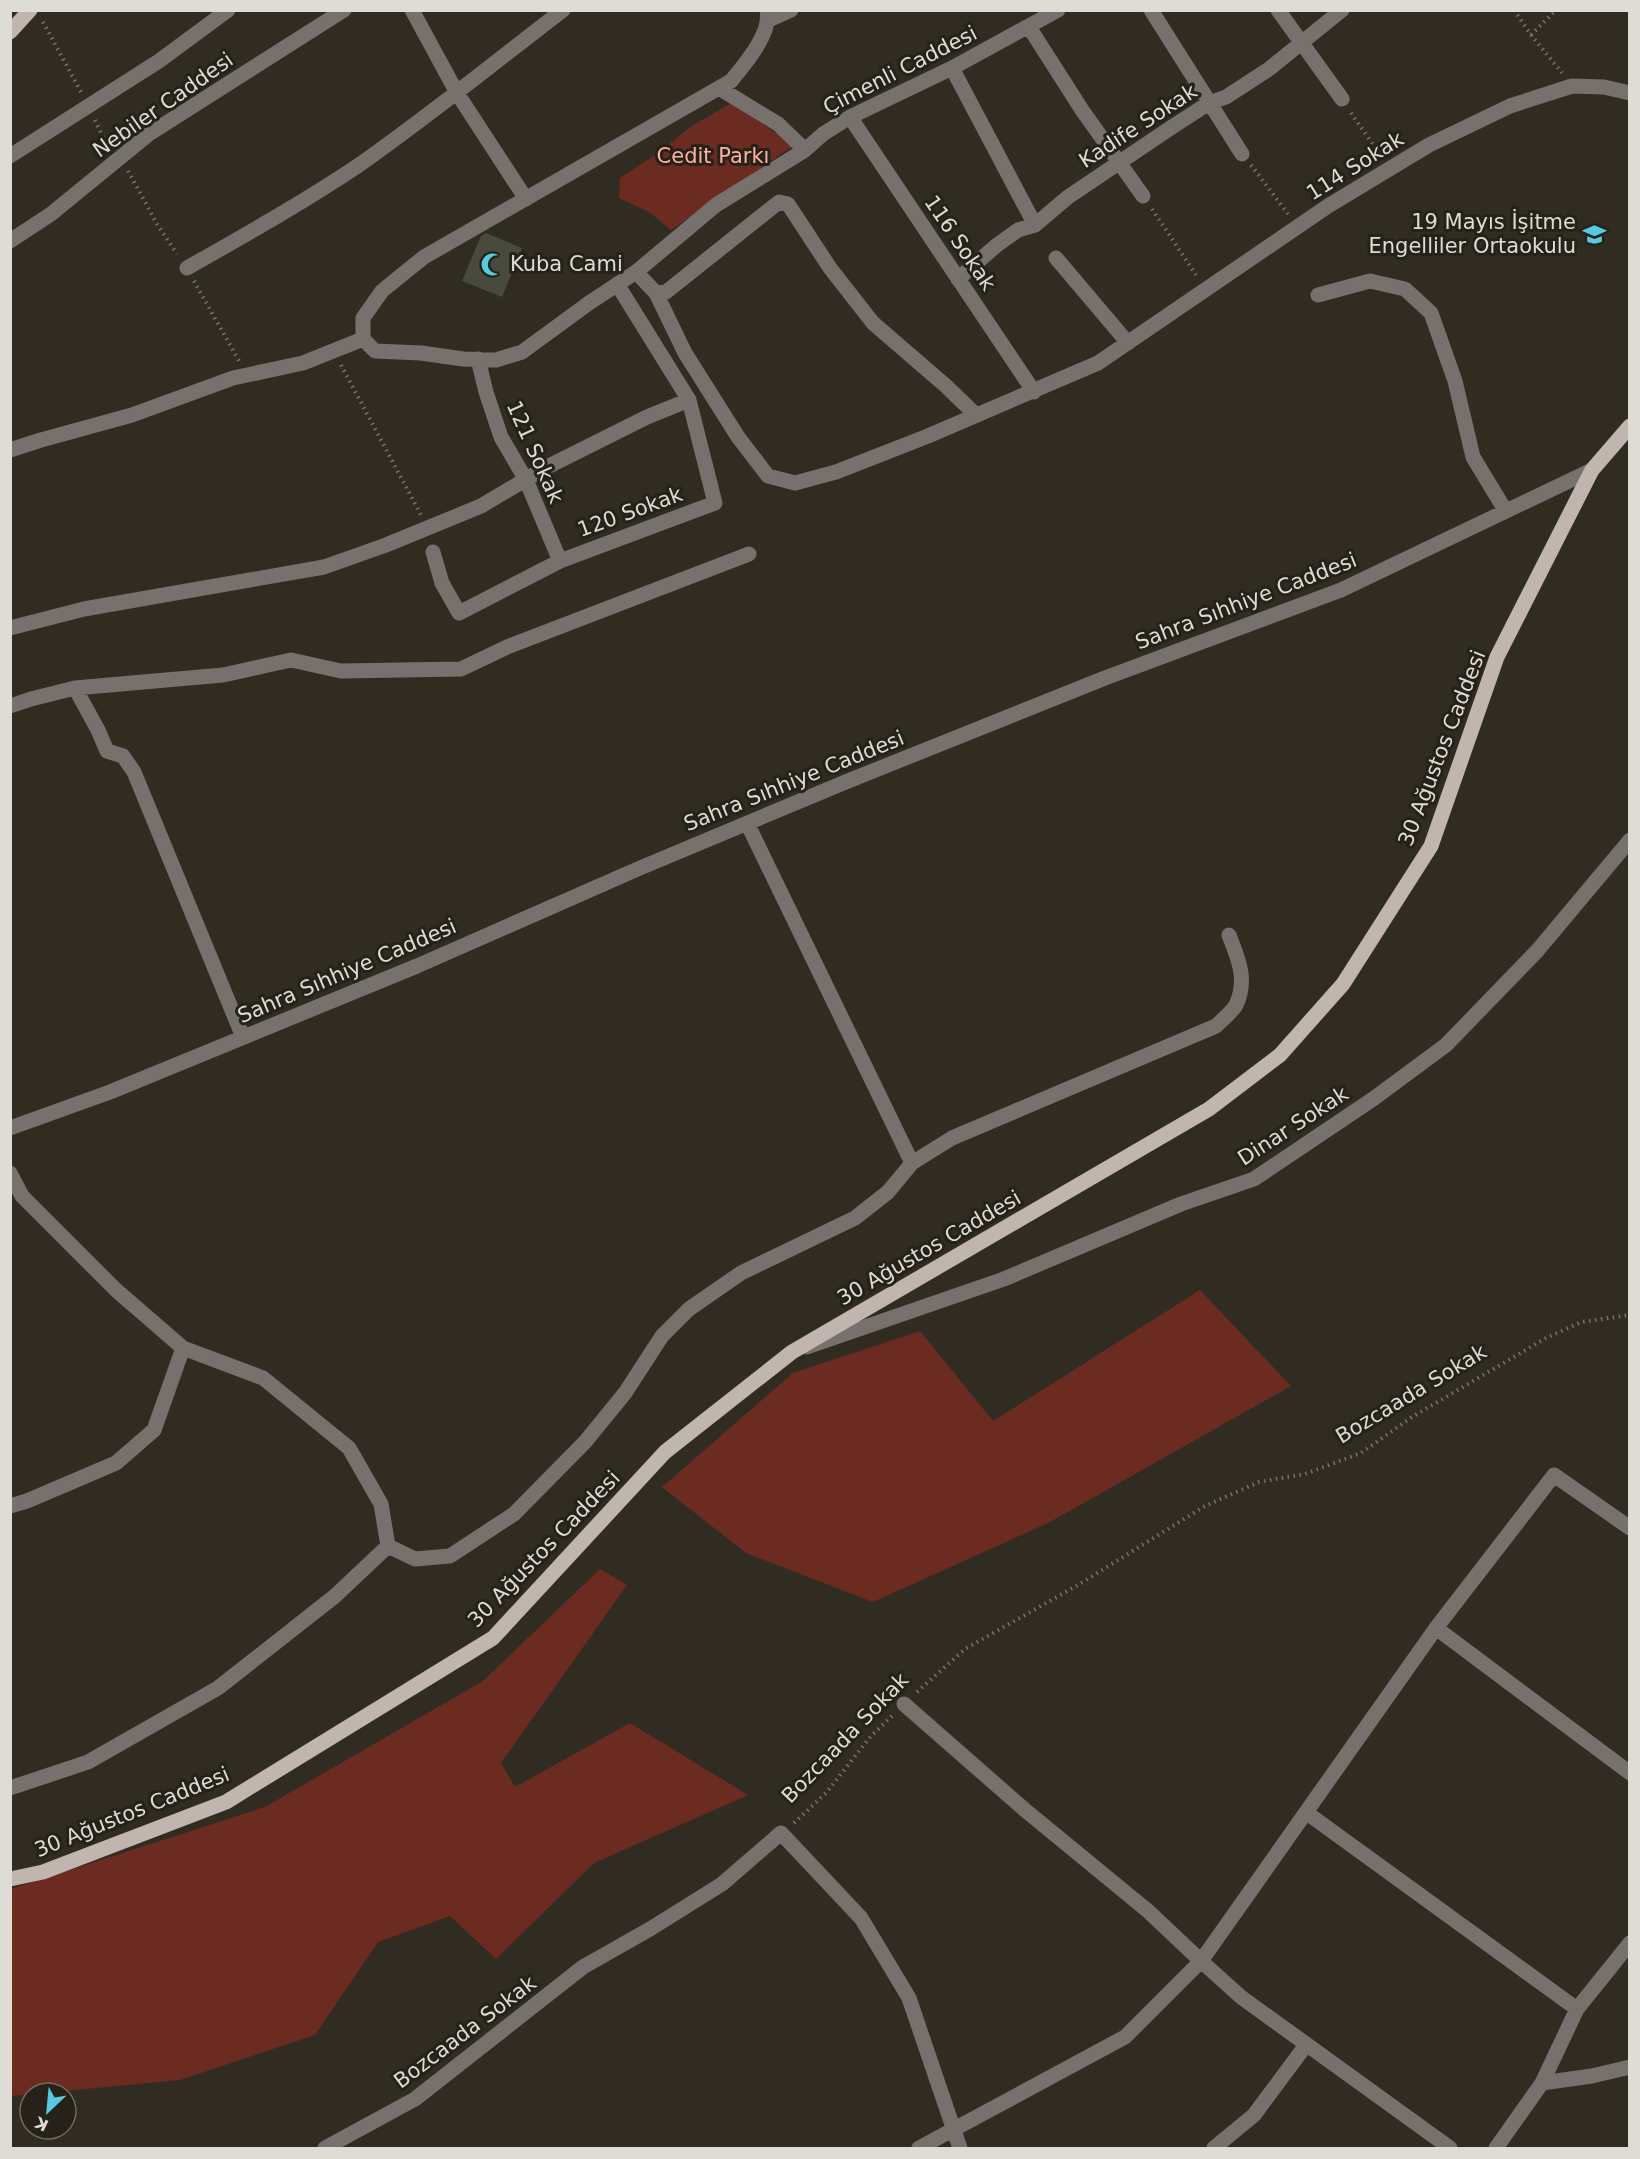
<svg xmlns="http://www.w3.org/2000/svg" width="1640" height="2159" font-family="'DejaVu Sans',sans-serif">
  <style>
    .green { fill: #6c2b21 }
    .building { fill: #494a3e }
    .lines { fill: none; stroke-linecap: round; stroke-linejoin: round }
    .path { stroke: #77736a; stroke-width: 4; stroke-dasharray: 1.5 4.5; stroke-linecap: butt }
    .minor { stroke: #77716e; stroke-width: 15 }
    .major { stroke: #c1b6af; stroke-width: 15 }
    .labels { text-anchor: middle; stroke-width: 6; stroke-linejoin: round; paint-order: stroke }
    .street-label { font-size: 21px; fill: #dfdcd5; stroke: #272219 }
    .park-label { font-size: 21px; fill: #fdb1a3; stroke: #272219 }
    .poi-label { font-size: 21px; fill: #dfdcd5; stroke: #272219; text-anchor: end }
  </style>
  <rect width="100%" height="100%" fill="#312c22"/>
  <path class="green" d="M733,102L793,146L671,230L649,212L619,198L620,178L660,152L690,127Z
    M1200,1290L1291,1386L1050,1522L873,1602L746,1553L662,1487L793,1373L920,1331L993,1421Z
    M600,1569L627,1585L501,1763L515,1787L630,1723L748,1795L594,1863L496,1959L450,1916L378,1942L315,2035L180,2080L11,2096V1889L265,1807L483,1681Z"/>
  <path class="building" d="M486,233L522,248L502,297L462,281L481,236Z"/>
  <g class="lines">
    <path class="path" d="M1514,10L1531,35L1562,73
      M43,22L81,92
      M1531,35L1556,10
      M1351,113L1381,156
      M95,120L107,146
      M1251,165L1288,214
      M128,171L157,224L177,254
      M1152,209L1196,275
      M194,281L239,361
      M341,365L421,515
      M917,1692L965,1649L1078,1585L1205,1506L1259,1482L1305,1474L1361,1453L1412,1417L1546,1338L1581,1322L1630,1315
      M794,1823L826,1793L871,1736L892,1716"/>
    <path class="minor" d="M412,10L457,93L526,199
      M1151,10L1242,154
      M1278,10L1342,99
      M769,20L791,10
      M1029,27L1082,110L1143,196
      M952,68L1035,225
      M719,88L778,124L805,150
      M850,117L1034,392
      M10,156L159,61L228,10
      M10,241L51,214L149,134L344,10
      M1056,258L1128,343
      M187,268C245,235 304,202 359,165C429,116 495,62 563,10
      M636,272L656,293L666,292L779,202L788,204L830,268L873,323L946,386L976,415
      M958,279L997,245L1018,230L1035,225L1068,197L1172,127L1209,103L1226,97L1269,69L1342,10
      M656,293L685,353L738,437L768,476L795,483L836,472L928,436L1098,363L1328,206L1429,145L1510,106L1572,86L1604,87L1630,93
      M1318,295L1370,281L1405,289L1431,313L1455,381L1473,457L1505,510
      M363,339L375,351L421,353L463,359L496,360L522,352L589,303L636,272L716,205L805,150L823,134L850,117L952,68L1058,10
      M363,339V318L382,291L424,257L731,81C745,64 772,33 767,10
      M478,359L486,392L501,437L526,480L560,561
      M10,450L41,440L132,415L233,378L303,363L363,339
      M433,552L442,583L459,613L560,561L715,503L689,400L617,284
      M10,628L84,609L324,567L386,545L481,506L545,468L647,417L689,400
      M75,688L98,730L107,751L123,756L134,772L243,1037
      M10,706L31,699L75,688L223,675L291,660L341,671L461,669L507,647L749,554
      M10,1128L110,1092L417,966L640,868L848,781L1105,678L1341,590L1592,470
      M912,1163L952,1138L1216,1026C1222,1020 1232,1012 1236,1005C1248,980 1238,958 1229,935
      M10,1173L22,1196L116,1290L183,1348L263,1378L349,1448L381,1504L388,1546L335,1596L218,1688L88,1762L10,1788
      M807,1347L1004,1279L1181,1204L1254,1179L1373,1099L1446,1045L1537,951L1630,840
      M10,1506L27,1501L116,1463L154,1430L183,1348
      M388,1546L415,1559L450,1556L514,1514L585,1442L625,1393L662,1336L689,1309L741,1273L855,1218L888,1192L912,1163L747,823
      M1436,1628L1554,1475L1630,1528
      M904,1704L1025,1810L1148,1911L1201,1961L1125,2037L919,2148
      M1307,1813L1577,2009
      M1542,2083L1592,2076L1630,2067
      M325,2148L415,2099L583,1967L650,1929L722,1884L781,1833L861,1918L909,1998L960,2148
      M1214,2148L1254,2115L1306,2045
      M1450,2148L1241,1997L1201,1961L1436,1628L1630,1773
      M1496,2148L1542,2083L1577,2009L1630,1943"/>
    <path class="major" d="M10,32L30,10
      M10,1879L43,1872L226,1802L493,1638L665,1452L792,1352L1209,1109L1280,1055L1343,984L1431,846L1497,657L1592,470L1630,426"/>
  </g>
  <defs>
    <symbol id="school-bare" viewBox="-9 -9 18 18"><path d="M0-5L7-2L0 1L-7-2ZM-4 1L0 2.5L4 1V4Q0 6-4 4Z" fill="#55cae0" stroke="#272219" stroke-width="2.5" paint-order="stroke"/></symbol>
    <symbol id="mosque-bare" viewBox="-9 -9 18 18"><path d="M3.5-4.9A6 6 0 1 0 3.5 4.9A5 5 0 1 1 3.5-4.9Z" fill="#55cae0" stroke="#272219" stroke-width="2.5" paint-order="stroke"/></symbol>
  </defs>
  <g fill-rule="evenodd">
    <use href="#school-bare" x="1578" y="218" width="33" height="33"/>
    <use href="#mosque-bare" x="476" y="248" width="33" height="33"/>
  </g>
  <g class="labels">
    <g class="street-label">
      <text transform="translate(900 70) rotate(-27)" y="7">Çimenli Caddesi</text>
      <text transform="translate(163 105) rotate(-35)" y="7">Nebiler Caddesi</text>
      <text transform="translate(1138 126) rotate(-33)" y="7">Kadife Sokak</text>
      <text transform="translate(1355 166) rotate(-32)" y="7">114 Sokak</text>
      <text transform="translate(960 243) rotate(56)" y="7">116 Sokak</text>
      <text transform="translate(535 452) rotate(66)" y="7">121 Sokak</text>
      <text transform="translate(630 512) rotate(-20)" y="7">120 Sokak</text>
      <text transform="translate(1246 601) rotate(-21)" y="7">Sahra Sıhhiye Caddesi</text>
      <text transform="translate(1442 748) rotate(-69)" y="7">30 Ağustos Caddesi</text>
      <text transform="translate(794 781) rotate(-22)" y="7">Sahra Sıhhiye Caddesi</text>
      <text transform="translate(347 971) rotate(-23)" y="7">Sahra Sıhhiye Caddesi</text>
      <text transform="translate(1293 1126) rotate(-33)" y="7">Dinar Sokak</text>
      <text transform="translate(929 1248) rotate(-30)" y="7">30 Ağustos Caddesi</text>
      <text transform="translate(1411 1394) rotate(-31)" y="7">Bozcaada Sokak</text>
      <text transform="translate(544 1549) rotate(-46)" y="7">30 Ağustos Caddesi</text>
      <text transform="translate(845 1738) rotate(-46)" y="7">Bozcaada Sokak</text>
      <text transform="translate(132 1812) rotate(-22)" y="7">30 Ağustos Caddesi</text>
      <text transform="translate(465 2032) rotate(-37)" y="7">Bozcaada Sokak</text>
    </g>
    <g class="park-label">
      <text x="713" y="163">Cedit Parkı</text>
    </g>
    <g class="poi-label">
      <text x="1576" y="229">19 Mayıs İşitme<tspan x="1576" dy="24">Engelliler Ortaokulu</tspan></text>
      <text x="510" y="271" text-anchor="start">Kuba Cami</text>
    </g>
  </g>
  <rect width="1640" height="2159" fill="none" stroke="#dfdcd5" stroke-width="24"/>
  <g transform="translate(48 2111) rotate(206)"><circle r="28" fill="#272219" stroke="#716c64" stroke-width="1.5"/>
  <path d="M0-4.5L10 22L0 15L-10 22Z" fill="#55cae0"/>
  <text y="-9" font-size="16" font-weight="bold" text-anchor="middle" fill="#dfdcd5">K</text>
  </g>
</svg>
